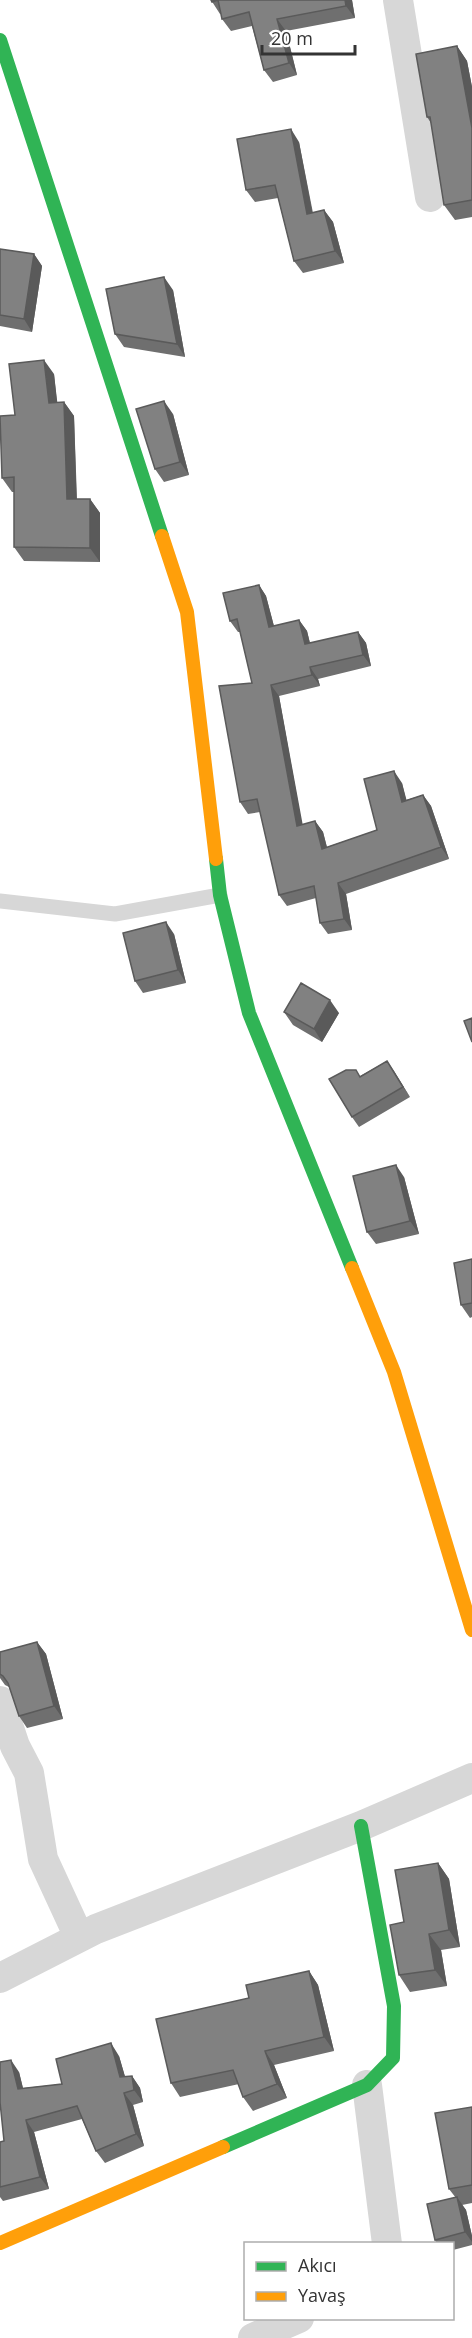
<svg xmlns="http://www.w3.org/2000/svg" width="472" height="2338" font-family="'Open Sans',sans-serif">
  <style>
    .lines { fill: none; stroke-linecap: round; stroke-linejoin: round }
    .lane { stroke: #d7d7d7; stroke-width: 15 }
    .street { stroke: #d7d7d7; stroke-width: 30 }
    .fast { stroke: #30b455; stroke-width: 14 }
    .slow { stroke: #ff9f0a; stroke-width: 14 }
    .wall { fill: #6f6f6f }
    .shaded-wall { fill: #5a5a5a }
    .building { fill: #818181; stroke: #5a5a5a; stroke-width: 1.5 }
  </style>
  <rect width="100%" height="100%" fill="#fff"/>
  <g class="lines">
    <path class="lane" d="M0,901L115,914L220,895"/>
    <path class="street" d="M398,0L430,197
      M0,1701L15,1746L29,1773L43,1859L79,1937
      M0,1978L96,1929L361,1826L472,1778
      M367,2085L387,2244
      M253,2338L299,2318"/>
    <path class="fast" d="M0,40L162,536
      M216,859L220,895L249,1013L352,1268
      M223,2147L367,2085L393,2058L394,2006L361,1826"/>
    <path class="slow" d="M162,536L187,612L216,859
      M352,1268L394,1372L472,1630
      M0,2243L223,2147"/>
  </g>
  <path class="wall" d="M211,0H352L355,18L286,31L297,75L273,82L264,70L252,26L231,31L222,19L221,14H220Z
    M457,46L467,61L472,87V217L455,220L444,205L431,123L427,117Z
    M299,142L313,213L324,210L333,222L344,263L303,273L294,261L278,198L255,202L246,190Z
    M0,249L34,254L42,266L32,332L0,326Z
    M173,290L185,357L124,347L115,334Z
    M54,374L57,403L64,402L74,416L77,499H90L100,513V562L24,561L14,547V492H12L2,478L15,415Z
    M173,414L189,475L164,482L155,469Z
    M259,585L266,596L274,626L299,620L307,631L310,643L358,632L366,643L371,666L318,679L320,686L279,696L302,825L315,821L323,832L327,847L377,830L402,783L406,800L423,795L431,806L449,859L346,894L352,930L328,934L320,923L316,898L287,906L279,895L260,812L248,814L240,802L252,683L240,632H238L230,621Z
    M174,934L186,983L143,993L135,981Z
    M284,1012L339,1013L322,1042L293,1025Z
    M387,1061L410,1097L359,1127L352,1117L360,1076Z
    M404,1177L419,1234L376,1244L367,1232Z
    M472,1259V1317L470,1318L461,1305Z
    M37,1642L46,1654L63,1719L27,1728L19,1716L9,1687L5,1685L0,1678V1652Z
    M438,1863L449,1879L460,1947L441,1950L447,1986L410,1992L399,1975L404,1922Z
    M309,1971L318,1985L334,2051L274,2065L287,2098L253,2111L243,2097L239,2084L180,2097L171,2083L249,1998Z
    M119,2056L125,2077L132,2076L140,2088L143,2102L133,2105L144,2146L105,2163L96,2151L82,2119L34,2132L49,2189L3,2201L0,2197V2142L4,2141L19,2072L23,2088L62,2084Z
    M472,2107V2203L462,2205L466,2210L472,2236V2245L453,2250V2244H437L435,2240L456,2198L449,2189Z"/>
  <path class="shaded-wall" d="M345,0H352L355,18L346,6Z
    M277,19L286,31L297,75L289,63Z
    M457,46L467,61L472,87V128Z
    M291,129L299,142L315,227L307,214Z
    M324,210L333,222L344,263L335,251Z
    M34,254L42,266L32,332L24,319Z
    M164,277L173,290L185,357L177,344Z
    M44,360L54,374L59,417L49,403Z
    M164,401L173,414L189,475L180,462Z
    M64,402L74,416L77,513L67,499Z
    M90,499L100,513V562L90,548Z
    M259,585L266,596L277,638L269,627Z
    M299,620L307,631L313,656L305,644Z
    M358,632L366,643L371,666L363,655Z
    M310,667L318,679L320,686L312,675Z
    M271,685L279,696L305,837L297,826Z
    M394,771L402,783L410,813L402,802Z
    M423,795L431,806L449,859L441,847Z
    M315,821L323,832L330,860L322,849Z
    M338,883L346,894L352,930L344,919Z
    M166,922L174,934L186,983L178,970Z
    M330,1000L339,1013L322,1042L314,1029Z
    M387,1061L394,1071L410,1097L403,1087Z
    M396,1165L404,1177L419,1234L410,1221Z
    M37,1642L46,1654L63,1719L54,1706Z
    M438,1863L449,1879L460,1947L449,1930Z
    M429,1934L441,1950L447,1986L435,1970Z
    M309,1971L318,1985L334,2051L324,2037Z
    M111,2043L119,2056L129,2090L120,2077Z
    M265,2051L274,2065L287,2098L277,2084Z
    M11,2060L19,2072L26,2101L18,2089Z
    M132,2076L140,2088L143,2102L134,2090Z
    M124,2093L133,2105L144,2146L136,2134Z
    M26,2120L34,2132L49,2189L40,2177Z
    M457,2197L466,2210L472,2236V2242L465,2232Z"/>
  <path class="building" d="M211,0H345L346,6L277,19L289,63L264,70L249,12L222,19L218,0L212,2Z
    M457,46L472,128V200L444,205L430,117H427L416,54Z
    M291,129L307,214L324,210L335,251L294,261L275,185L246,190L237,139Z
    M0,249L34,254L24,319L0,315Z
    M164,277L177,344L115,334L106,289Z
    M44,360L49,403L64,402L67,499H90V548L14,547V477L2,478L0,416L15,415L9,364Z
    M164,401L180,462L155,469L136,409Z
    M259,585L269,627L299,620L305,644L358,632L363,655L310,667L312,675L271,685L297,826L315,821L322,849L377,830L364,779L394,771L402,802L423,795L441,847L338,883L344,919L320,923L314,886L279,895L257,799L240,802L219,686L252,683L237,619L230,621L223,593Z
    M166,922L178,970L135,981L123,933Z
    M301,983L330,1000L314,1029L284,1012Z
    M472,1018V1042L464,1021Z
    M387,1061L403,1087L352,1117L329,1079L346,1070H356L360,1077Z
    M396,1165L410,1221L367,1232L353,1176Z
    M472,1259V1303L461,1305L454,1263Z
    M37,1642L54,1706L19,1716L8,1683L3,1676L0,1674V1652Z
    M438,1863L449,1930L429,1934L435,1970L399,1975L390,1925L404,1922L395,1870Z
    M309,1971L324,2037L265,2051L277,2084L243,2097L233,2070L171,2083L156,2019L249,1998L246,1985Z
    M111,2043L120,2077L132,2076L134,2090L124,2093L136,2134L96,2151L77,2106L26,2120L40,2177L0,2187V2142L4,2141L0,2102V2062L11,2060L18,2089L62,2084L56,2059Z
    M472,2107V2185L449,2189L435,2113Z
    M457,2197L465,2232L435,2240L427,2204Z"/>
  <rect x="244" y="2242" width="210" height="78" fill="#ffffff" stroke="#adadad" stroke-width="1.5"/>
  <rect x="256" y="2262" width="30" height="9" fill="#30b455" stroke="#adadad" stroke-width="1.5"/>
  <text x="298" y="2272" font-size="18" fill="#333333">Akıcı</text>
  <rect x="256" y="2292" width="30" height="9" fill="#ff9f0a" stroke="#adadad" stroke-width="1.5"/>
  <text x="298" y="2302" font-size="18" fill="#333333">Yavaş</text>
  <path d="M262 45v9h93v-9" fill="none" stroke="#333333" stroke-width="3"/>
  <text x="271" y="45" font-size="18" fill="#333333" stroke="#ffffff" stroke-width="4.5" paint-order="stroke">20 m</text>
</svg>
